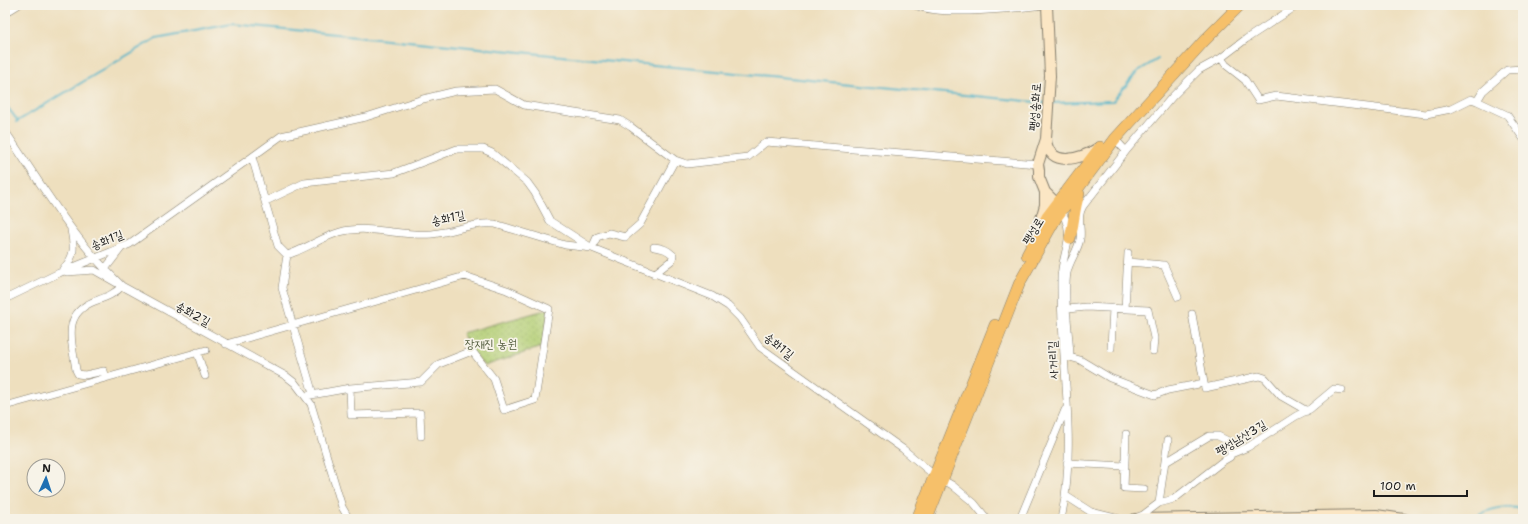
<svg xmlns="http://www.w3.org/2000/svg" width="1528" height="524" font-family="'Shantell Sans','Poor Story',sans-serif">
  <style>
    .park { fill: url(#park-dots); stroke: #687649 }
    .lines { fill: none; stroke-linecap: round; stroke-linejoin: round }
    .stream { stroke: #4ab2c8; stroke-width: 2 }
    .street-casing { stroke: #857e6d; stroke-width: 8 }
    .secondary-casing { stroke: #857e6d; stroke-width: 12 }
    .primary-casing { stroke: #857e6d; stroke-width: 12 }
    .street { stroke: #fff; stroke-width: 7 }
    .secondary { stroke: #fbe6c4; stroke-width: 10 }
    .primary { stroke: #f6c06b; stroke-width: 11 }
    .labels { text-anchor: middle; stroke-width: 3.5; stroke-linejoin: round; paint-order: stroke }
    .street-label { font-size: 12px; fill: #1c1c1c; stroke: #f7f3e8 }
    .park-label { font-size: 12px; fill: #515b3c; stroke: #f7f3e8 }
  </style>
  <defs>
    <pattern id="park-dots" width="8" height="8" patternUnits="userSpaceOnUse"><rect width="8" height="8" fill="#b4cf76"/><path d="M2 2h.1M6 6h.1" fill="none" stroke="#9ab166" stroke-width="1.8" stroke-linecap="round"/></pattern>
  </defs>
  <rect width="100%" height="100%" fill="#f7f3e8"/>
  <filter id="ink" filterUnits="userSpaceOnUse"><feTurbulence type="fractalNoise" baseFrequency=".025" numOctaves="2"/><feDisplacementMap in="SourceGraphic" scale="8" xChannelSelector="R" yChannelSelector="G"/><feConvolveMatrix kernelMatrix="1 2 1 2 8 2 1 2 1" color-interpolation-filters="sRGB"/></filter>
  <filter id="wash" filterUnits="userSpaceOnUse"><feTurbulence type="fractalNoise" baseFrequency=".012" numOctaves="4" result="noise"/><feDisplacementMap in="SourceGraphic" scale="16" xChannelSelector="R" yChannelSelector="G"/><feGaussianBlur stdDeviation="0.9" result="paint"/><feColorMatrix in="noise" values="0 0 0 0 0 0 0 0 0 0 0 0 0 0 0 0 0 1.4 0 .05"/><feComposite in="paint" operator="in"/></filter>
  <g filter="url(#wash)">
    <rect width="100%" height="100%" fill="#eedfbe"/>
    <path class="park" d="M549,309L542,347L484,366L472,351L462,333Z"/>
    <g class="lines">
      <path class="stream" d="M1052,103L1113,101L1138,71L1158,59
        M5,104L18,121
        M16,122L156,38L232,24L1046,103
        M1473,519C1490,507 1503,506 1523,509"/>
    </g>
  </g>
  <g filter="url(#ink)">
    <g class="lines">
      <defs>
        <path id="street" d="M915,5C943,17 1013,8 1045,5
          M5,13L18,5
          M1221,58L1226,65L1245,80L1258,100L1276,96L1426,114L1451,109L1471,99L1477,101L1483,91L1507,70L1523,69
          M1477,101L1507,115L1523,138
          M5,131C41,184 75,242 122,286L286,376L295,383L311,404L342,507L349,519
          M1115,139L1126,151
          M252,157L281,136L366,117L423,99L456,91L495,89L524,105L620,120L631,127L675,160L687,164L748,157L766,142L1038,164
          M266,201L304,183L394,173L457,149H483L492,153L527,182L535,193L550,221L592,248L597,237L609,233L625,237L640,224L675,160
          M1059,208C1079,236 1061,251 1061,280C1060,358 1078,443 1061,519
          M287,255L282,288L313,394
          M1128,262L1164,265L1178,297
          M63,269C76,256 74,246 71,230
          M105,269L122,247
          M67,272L94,270L122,286C115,294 106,297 95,301C61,314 72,341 76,370L78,374L85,375L104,371L106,378
          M654,274L672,260L673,255C667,249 662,248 654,247
          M5,299L59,273L130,244L252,157L278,246L287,255C306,249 322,237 340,232C370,224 402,237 432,234C454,232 473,222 495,224L565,245L592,248L712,296L728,306L740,318L760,347L903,449L934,475L952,485L974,503L987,519
          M1068,309L1086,307L1148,310L1154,338L1153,351
          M1125,309L1128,253
          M226,344L465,276L507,290L549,309L535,400L504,410L494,379L472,351L439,364L421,382L350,388L306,396
          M1111,348L1113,308
          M197,352L205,376
          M1066,356L1080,360L1110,378L1155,395L1168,390L1204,383L1192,314
          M1070,356C1069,332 1063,297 1067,273C1069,261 1078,251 1080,239C1082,227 1076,217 1083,206L1126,151L1172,97L1199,70L1221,58L1246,39L1298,5
          M1204,383L1205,388L1259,376L1265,378L1281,396L1307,411
          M350,388L351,415L420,413L421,436
          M5,406L206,350
          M1126,434L1124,488L1144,489
          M1166,462L1209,436H1218L1228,441L1231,454
          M1067,463L1125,466
          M1066,496L1091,512L1119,519
          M1159,503L1168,440
          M1135,518L1143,515L1159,503L1174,499L1223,461L1230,457L1231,454L1248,447L1296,416L1310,409L1334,389L1342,390
          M1020,519L1065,410"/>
        <path id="secondary" d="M1047,5L1050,76L1046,139L1038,164L1039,170V177L1045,192L1057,204
          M1046,139C1048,169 1082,159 1098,148
          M1039,226L1045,205V192
          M1135,519L1376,515L1404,519"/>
        <path id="primary" d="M1070,238C1074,223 1074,209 1079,194
          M1027,255L1047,217L1100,147
          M917,519L995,325
          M927,519L1020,282L1056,218L1115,139L1204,41L1240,5"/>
      </defs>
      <use href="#street" class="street-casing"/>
      <use href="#secondary" class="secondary-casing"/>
      <use href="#primary" class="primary-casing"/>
      <use href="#street" class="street"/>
      <use href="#secondary" class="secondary"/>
      <use href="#primary" class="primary"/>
    </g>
  </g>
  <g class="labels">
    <g class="street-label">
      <text transform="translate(1035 107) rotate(-86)" y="4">팽성송화로</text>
      <text transform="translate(448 218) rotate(-12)" y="4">송화1길</text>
      <text transform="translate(1033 231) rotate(-59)" y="4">팽성로</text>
      <text transform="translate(107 240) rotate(-22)" y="4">송화1길</text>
      <text transform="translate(193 314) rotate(29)" y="4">송화2길</text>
      <text transform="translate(779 346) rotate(38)" y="4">송화1길</text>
      <text transform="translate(1053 360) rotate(-92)" y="4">사거리길</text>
      <text transform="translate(1241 438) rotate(-31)" y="4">팽성남산3길</text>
    </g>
    <g class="park-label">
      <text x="491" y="348">장재진 농원</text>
    </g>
  </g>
  <rect width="1528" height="524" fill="none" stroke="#f7f3e8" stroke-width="20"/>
  <g transform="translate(46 478) rotate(3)"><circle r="19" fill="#f7f3e8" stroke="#9f9d96"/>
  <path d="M0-3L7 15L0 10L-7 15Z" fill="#1f6fb2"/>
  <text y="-6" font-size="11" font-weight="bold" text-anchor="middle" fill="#1c1c1c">N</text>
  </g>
  <path d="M1374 490v6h93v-6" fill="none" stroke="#1c1c1c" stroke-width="2"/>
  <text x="1380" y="490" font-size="12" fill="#1c1c1c" stroke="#f7f3e8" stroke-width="3" paint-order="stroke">100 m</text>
</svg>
